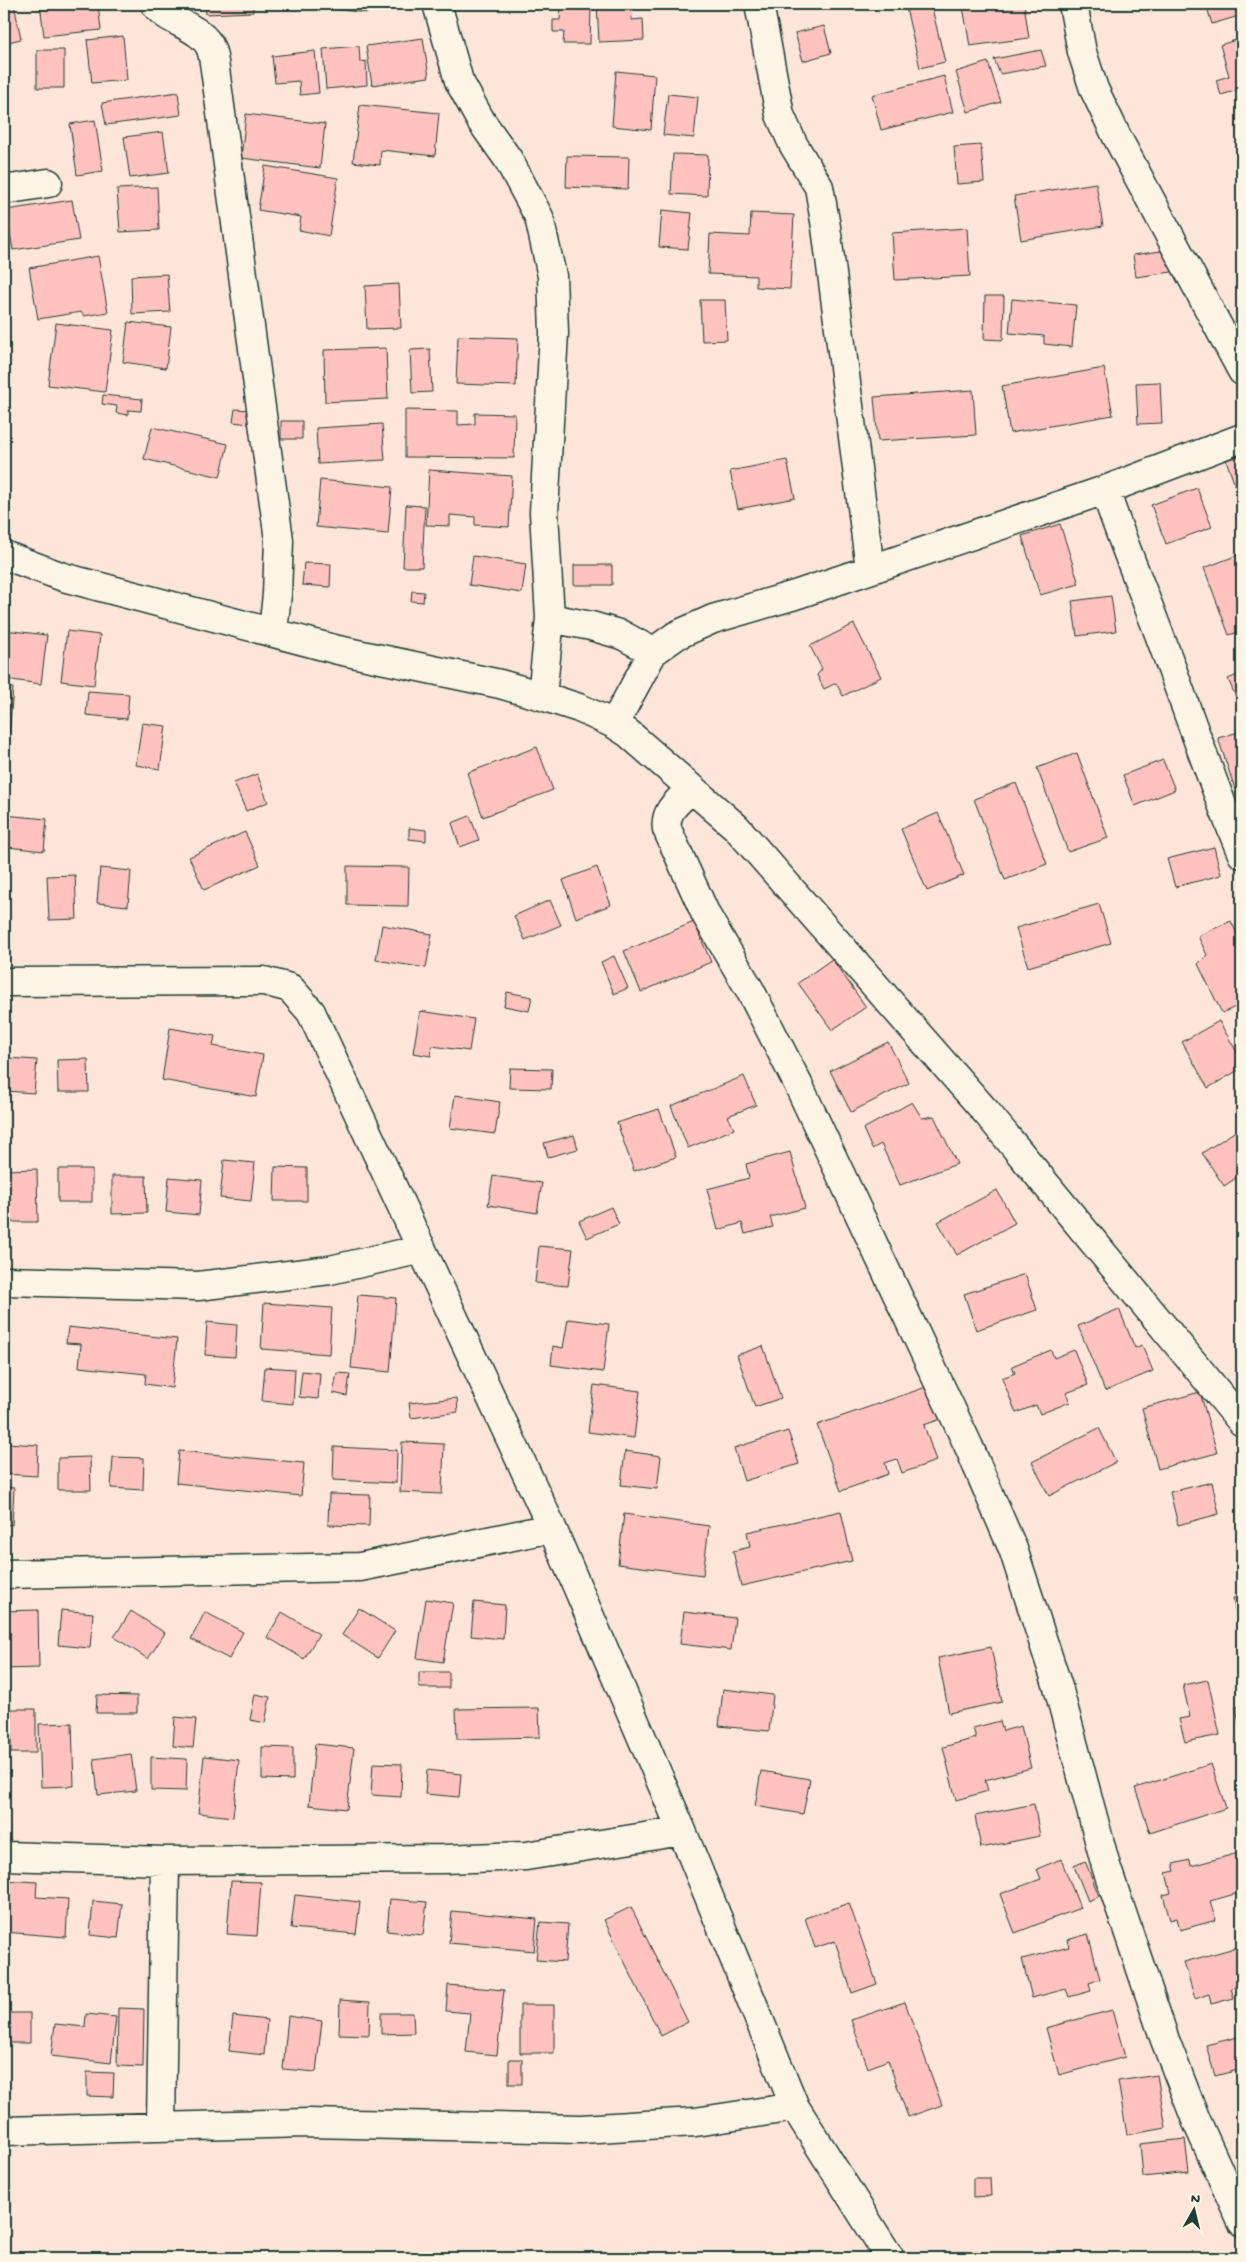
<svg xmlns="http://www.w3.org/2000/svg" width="1246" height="2262" font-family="'Gochi Hand',sans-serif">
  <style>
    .building { fill: #ffc2be; stroke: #1f3d34 }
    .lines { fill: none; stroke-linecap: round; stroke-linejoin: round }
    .street-casing { stroke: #1f3d34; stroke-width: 31 }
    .street { stroke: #fcf5e5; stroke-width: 28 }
  </style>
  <rect width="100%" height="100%" fill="#fde6d9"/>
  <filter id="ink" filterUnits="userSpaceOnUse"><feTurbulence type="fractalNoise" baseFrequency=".02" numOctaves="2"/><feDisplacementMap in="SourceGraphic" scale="10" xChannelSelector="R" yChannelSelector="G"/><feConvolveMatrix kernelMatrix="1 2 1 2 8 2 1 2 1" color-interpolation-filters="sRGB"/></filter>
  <g filter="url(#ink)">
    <path class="building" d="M4,4H14L21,39L4,43Z
      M40,4H98L101,30L44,36Z
      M205,4H253V12L206,14Z
      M292,4H368L367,13Z
      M597,4H631L632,20L643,19L644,40L599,42Z
      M923,4H931L945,62L920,68L906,8Z
      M983,4H1024L1029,38L970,46L963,7Z
      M1206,4H1242V15L1212,24Z
      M561,5H591L590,44H563L564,32H553V20H560Z
      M824,26L831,53L803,61L795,33Z
      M123,36L127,80L92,83L87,40Z
      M423,38L429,77L372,85L366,46Z
      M1242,38V89L1221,95L1216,80L1229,76L1220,45Z
      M359,46L360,62L366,61L367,85L326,89L323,49Z
      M37,50H64V88H37Z
      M1041,50L1046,66L1000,74L994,59Z
      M315,51L319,93L300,95L299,81L275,83L272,56Z
      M988,62L1001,102L968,112L956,72Z
      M616,71L655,75L651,130L612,126Z
      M944,76L953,112L881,130L872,95Z
      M178,92L181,115L106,125L102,103Z
      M668,94L698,97L694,138L663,135Z
      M360,105L439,113L435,156L381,150L380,165L353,162Z
      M246,114L325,124L320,168L241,158Z
      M95,120L103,171L77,175L70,124Z
      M163,132L169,173L130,178L124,137Z
      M981,145L984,182L957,184L954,147Z
      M673,154L708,155L707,196L671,194Z
      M567,156L629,157L628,189L566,187Z
      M265,166L338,178L329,236L299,230L301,217L258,210Z
      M1096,183L1103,226L1021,240L1014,196Z
      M157,187L159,230L120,232L117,189Z
      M72,200L79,240L13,250L6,210Z
      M662,210L692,213L688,249L659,247Z
      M751,213L794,215L790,289L756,287V276L708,274L710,234L750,236Z
      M967,228L970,276L895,280L892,233Z
      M1175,249L1179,271L1136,277L1133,255Z
      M98,256L108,312L84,316L81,312L38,319L29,268Z
      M167,274L170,312L132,314L131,276Z
      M399,284L401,328L367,329L365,286Z
      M985,296H1004L1003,340L984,339Z
      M1012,299L1076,305L1072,347L1044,344V336L1009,333Z
      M700,300H725L727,340L702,341Z
      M128,322L171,327L166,368L123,362Z
      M56,323L113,330L105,392L48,385Z
      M458,336L518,338L516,386L456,384Z
      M386,348L388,399L325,402L324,350Z
      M430,349L432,392L412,393L410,350Z
      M1104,368L1113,415L1010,433L1002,386Z
      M1160,382L1162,423L1138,424L1136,383Z
      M973,390L976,435L878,441L874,397Z
      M103,395L142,399L141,411L128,410V415L116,413L117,406L102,404Z
      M235,409L251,410L249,424L233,422Z
      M405,410L458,411V425L475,424V413L515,414L514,458L405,457Z
      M281,421H302V439H281Z
      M382,424L385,460L318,464L316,428Z
      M152,427L228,444L220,477L144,459Z
      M1242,455V505L1226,460Z
      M787,460L795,498L738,509L730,471Z
      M429,470L512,476L509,527L475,525V517L450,515V526L426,525Z
      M320,480L392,487L388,534L316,527Z
      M1197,488L1212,527L1166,544L1151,505Z
      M406,505L425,506L422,567H403Z
      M1060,524L1079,584L1040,595L1022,536Z
      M1238,555L1242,566V631L1229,635L1204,568Z
      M473,556L526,564L522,593L469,585Z
      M304,563L331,564L330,587L302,585Z
      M574,565H612V585H574Z
      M412,591L424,592L423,602L411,601Z
      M1111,596L1116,631L1077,636L1072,601Z
      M854,624L881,677L843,696L836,683L824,689L817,675L822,669L810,646Z
      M4,630L47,635L41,684L4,679Z
      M67,631L100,635L94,685L61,681Z
      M1242,673V711L1228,679Z
      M4,687L13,688L9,735L4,734Z
      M88,691L129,694L127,719L86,715Z
      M142,723L166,726L160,769L136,765Z
      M1242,731V796L1238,798L1218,738Z
      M537,747L553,790L483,817L467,773Z
      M1077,753L1108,838L1068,852L1037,768Z
      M1163,760L1175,790L1135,806L1123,775Z
      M257,774L268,802L246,811L234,783Z
      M1016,783L1047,864L1005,880L974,799Z
      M938,813L964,875L927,891L901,829Z
      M4,815L47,819L44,851L7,847L4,881Z
      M470,816L479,840L460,847L452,823Z
      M409,828L426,830V841L409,839Z
      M245,832L260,865L204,890L189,857Z
      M1214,847L1221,875L1175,887L1167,859Z
      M347,866L409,867L408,906L347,905Z
      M597,867L611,905L576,918L563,880Z
      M100,868L131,871L128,906L97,903Z
      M75,875L77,919L49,920L47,876Z
      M550,900L561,925L525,940L514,916Z
      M1099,904L1111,943L1028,967L1016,928Z
      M1231,921L1242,944V1004L1222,1013L1198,964L1207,955L1198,936Z
      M694,922L711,962L641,992L624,951Z
      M382,925L432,934L426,968L376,960Z
      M614,956L628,988L614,994L601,962Z
      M832,959L866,1007L832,1030L798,983Z
      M507,992L532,997L529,1011L504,1006Z
      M420,1011L474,1019L469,1051L432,1046L431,1056L413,1053Z
      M1219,1021L1242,1061V1068L1208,1088L1182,1042Z
      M170,1028L215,1036L213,1046L263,1055L256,1097L162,1080Z
      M888,1042L909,1083L851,1112L830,1071Z
      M7,1058L37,1060L34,1093L5,1091Z
      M88,1059L89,1092H58L57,1060Z
      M510,1068L552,1069L551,1089L509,1088Z
      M744,1076L756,1105L728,1116L734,1129L688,1148L671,1106Z
      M455,1095L500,1102L495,1134L450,1128Z
      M912,1102L922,1118L934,1116L957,1164L900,1185L881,1144L872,1149L863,1129Z
      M659,1109L676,1157L634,1171L617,1123Z
      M1242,1127V1174L1224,1186L1202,1153Z
      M574,1135L578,1149L548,1157L544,1143Z
      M790,1152L805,1208L770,1217L773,1227L745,1234L742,1223L718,1230L707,1189L749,1178L746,1164Z
      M224,1160L255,1163L251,1201L220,1198Z
      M275,1167L307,1168V1201H274Z
      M37,1169L38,1222H4V1170Z
      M58,1169H92V1202H58Z
      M112,1176H146L147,1213L112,1214Z
      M493,1176L542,1183L537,1213L488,1205Z
      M169,1177L202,1180L199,1215L166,1212Z
      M997,1190L1015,1223L957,1255L938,1222Z
      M611,1207L619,1224L587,1238L579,1221Z
      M539,1246L573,1249L568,1286L535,1283Z
      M1025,1274L1037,1310L976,1330L964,1294Z
      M358,1295L396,1298L390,1372L351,1368Z
      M264,1303L332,1308L329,1354L261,1349Z
      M1119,1309L1135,1348L1142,1345L1153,1371L1105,1391L1078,1326Z
      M568,1319L609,1324L603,1372L551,1365L553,1346L563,1348Z
      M207,1322L237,1325L235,1357L205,1355Z
      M68,1327L177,1339L172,1388L145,1384L146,1374L79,1367L81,1344L66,1343Z
      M763,1346L781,1398L755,1407L737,1355Z
      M1051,1350L1054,1358L1074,1350L1088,1385L1066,1393L1070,1402L1040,1414L1036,1405L1016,1413L1002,1378L1015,1373L1012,1366Z
      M265,1367L295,1369L293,1404L262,1401Z
      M302,1371L320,1373L318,1399L299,1397Z
      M337,1373L350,1374L347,1396L333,1393Z
      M594,1385L640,1391L634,1438L588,1432Z
      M929,1386L941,1419L924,1425L936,1461L902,1473L897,1459L885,1463L888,1474L841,1491L817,1425Z
      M1200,1392L1217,1453L1158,1469L1142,1408Z
      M457,1398L458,1412L411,1418L409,1403Z
      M1099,1428L1116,1462L1049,1496L1032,1462Z
      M788,1431L799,1464L744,1481L734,1448Z
      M402,1442L444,1444L442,1494L400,1492Z
      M6,1443L38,1445L37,1476L4,1474Z
      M334,1447L397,1450L396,1483L333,1480Z
      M179,1451L304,1463L301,1496L176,1483Z
      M625,1451L661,1456L657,1489L621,1485Z
      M90,1457L91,1490H58V1458Z
      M113,1457L144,1458L143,1490L111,1488Z
      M1212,1482L1219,1514L1178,1525L1170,1492Z
      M4,1487L14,1488L12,1525L4,1524Z
      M329,1494L370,1495L369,1526L328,1525Z
      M841,1511L852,1561L741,1586L733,1551L750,1547L747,1532Z
      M624,1514L709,1526L703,1575L618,1564Z
      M1242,1597V1649L1233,1598Z
      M426,1599L453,1603L443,1662L417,1658Z
      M474,1602L505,1605L503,1639L471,1636Z
      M359,1608L395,1631L378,1658L342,1635Z
      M38,1610L39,1668L4,1669V1611Z
      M61,1610L93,1613L90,1648L58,1645Z
      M131,1611L165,1633L148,1659L114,1637Z
      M205,1612L243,1632L229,1659L191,1639Z
      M282,1612L319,1634L304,1659L267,1637Z
      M684,1612L735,1618L731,1650L680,1644Z
      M991,1647L1002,1702L949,1713L938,1658Z
      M419,1672H449V1688H419Z
      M1208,1680L1220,1735L1185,1742L1179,1719L1190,1717L1183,1685Z
      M723,1689L773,1695L769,1731L719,1726Z
      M255,1694L270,1697L265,1723L250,1720Z
      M97,1695L137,1696V1713H96Z
      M1242,1706V1738L1236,1707Z
      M539,1708L540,1737L457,1739L456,1709Z
      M11,1709H36V1753H11Z
      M175,1717L196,1719L193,1748L173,1746Z
      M1000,1721L1003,1731L1021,1726L1031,1768L985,1780L988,1791L956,1800L943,1747L976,1738L973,1728Z
      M72,1723L74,1786L41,1787L39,1724Z
      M315,1744L354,1748L347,1809L309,1805Z
      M262,1747L293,1748V1780L262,1779Z
      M131,1754L136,1791L98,1795L94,1759Z
      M204,1756L239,1760L233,1817L198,1813Z
      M151,1757L187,1759L186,1791L151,1790Z
      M373,1763L402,1764L401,1797L371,1795Z
      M1211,1764L1226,1808L1150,1833L1135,1788Z
      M427,1770L461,1774L459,1797L425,1794Z
      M761,1771L810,1779L803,1814L755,1806Z
      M1034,1804L1040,1836L981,1848L975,1816Z
      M1242,1852V1892L1210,1901L1216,1920L1180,1930L1177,1918L1170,1920L1163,1895L1171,1893L1166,1873L1175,1871L1173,1864L1190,1860L1191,1866Z
      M1061,1859L1080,1908L1015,1933L1000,1894L1041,1879L1037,1869Z
      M1085,1861L1099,1896L1088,1901L1074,1866Z
      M4,1880L37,1882L36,1897L68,1899L66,1937L4,1932Z
      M231,1881L261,1882L257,1936L227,1934Z
      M295,1895L360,1902L356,1934L291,1928Z
      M390,1899L427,1902L423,1935L387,1931Z
      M93,1901L122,1904L118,1938L90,1935Z
      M849,1903L877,1984L852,1993L835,1941L815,1948L805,1918Z
      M631,1907L688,2022L661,2036L604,1920Z
      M452,1911L537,1919L534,1951L449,1943Z
      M540,1922L568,1924L565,1962L536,1960Z
      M1088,1934L1100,1979L1089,1983L1091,1991L1069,1997L1066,1989L1032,1998L1022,1959L1069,1947L1067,1940Z
      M1242,1946V1985L1231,1988L1234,1998L1211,2004L1209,1994L1195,1999L1184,1962Z
      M448,1985L504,1990L497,2055L466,2052L470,2013L446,2011Z
      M340,2000L370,2002L369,2035L339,2034Z
      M905,2002L942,2105L908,2117L888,2060L868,2068L851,2020Z
      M520,2005H554V2053H520Z
      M118,2008L144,2009L143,2067L117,2066Z
      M1112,2010L1125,2057L1059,2075L1046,2028Z
      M4,2013H30V2043H4Z
      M381,2013H413L414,2033L381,2034Z
      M86,2014L116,2017L111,2063L51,2056L55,2024L85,2027Z
      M233,2016L267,2020L264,2055L229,2051Z
      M288,2016L322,2021L316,2072L283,2069Z
      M1242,2036V2069L1215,2076L1206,2045Z
      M509,2059H522V2084H509Z
      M87,2072L114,2073L113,2097L87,2096Z
      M1157,2075L1166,2128L1127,2135L1118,2081Z
      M1185,2139L1189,2172L1143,2177L1140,2144Z
      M973,2178H990L991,2196L973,2197Z"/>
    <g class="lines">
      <defs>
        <path id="street" d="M155,4C168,23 202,26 211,49C213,55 214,62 215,69L279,540L277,594L273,632
          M437,4L459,81L481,121L508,159L539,217L552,276L554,333L544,512L550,618L542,696
          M759,4L780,115L793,144L819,187L826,227L870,569
          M1073,4L1082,52L1094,89L1117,137L1242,371
          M4,190L48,183
          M1105,490C1118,529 1133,567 1148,605C1180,687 1207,772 1242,854
          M4,555L63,577L338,650L500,684L542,696L579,708L614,724L628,733L736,827L987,1113L1242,1422
          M550,618L591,626L622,635L653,652
          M614,724L653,652L677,635L713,619L795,595L1105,490L1242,438
          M692,788C679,801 664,810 667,829L706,915L750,990L798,1084L969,1447L1013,1549L1058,1687L1106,1866L1165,2040L1196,2120L1242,2222
          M4,982L264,981L290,988L311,1012L552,1528L682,1831L795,2107L890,2258
          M4,1281L198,1286L330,1270L422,1249
          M4,1574L360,1567L552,1528
          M4,1856L165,1861L444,1859L526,1856L682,1831
          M161,2126L165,1861
          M4,2131L308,2123L581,2129L695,2122L795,2107"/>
      </defs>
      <use href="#street" class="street-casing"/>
      <use href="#street" class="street"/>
    </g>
  </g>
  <rect width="1246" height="2262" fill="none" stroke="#fcf5e5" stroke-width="20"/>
  <rect x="10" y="10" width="1226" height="2242" fill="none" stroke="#1f3d34" stroke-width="2" filter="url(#ink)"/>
  <g transform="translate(1194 2210) rotate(8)" stroke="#fcf5e5" stroke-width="4" paint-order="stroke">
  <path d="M0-4L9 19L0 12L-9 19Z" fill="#1f3d34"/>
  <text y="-8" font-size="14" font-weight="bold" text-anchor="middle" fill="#1f3d34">N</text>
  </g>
</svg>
